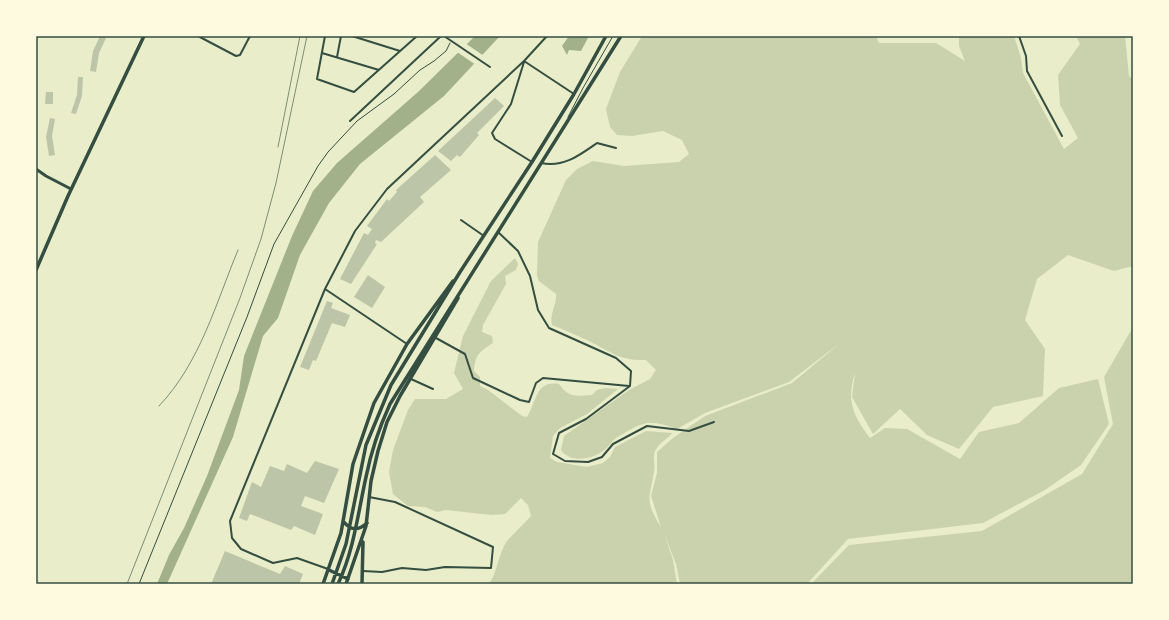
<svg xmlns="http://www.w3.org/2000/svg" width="1169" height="620" font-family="'Fira Sans Condensed',sans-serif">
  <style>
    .green { fill: #cad2ad }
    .water { fill: #a3b18a }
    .pier { fill: #e9edc9 }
    .building { fill: #bcc5a7 }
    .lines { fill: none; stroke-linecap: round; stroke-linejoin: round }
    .path { stroke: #344e41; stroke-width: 1 }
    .service { stroke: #344e41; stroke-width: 1 }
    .minor { stroke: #344e41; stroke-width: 2 }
    .secondary { stroke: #344e41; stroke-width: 3 }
    .primary { stroke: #344e41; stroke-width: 3.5 }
    .rail { stroke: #7c8e77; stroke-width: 1 }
    .neatline { fill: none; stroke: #344e41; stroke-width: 1.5 }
  </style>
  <rect width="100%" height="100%" fill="#e9edc9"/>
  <path class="green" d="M642,36H876L879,43H936L965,61L959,46V36H1014L1021,58L1023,73L1064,149L1078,138L1060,105L1058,75L1080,44L1076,36H1125L1129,76L1133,80V266L1114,271L1068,255L1037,279L1025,320L1045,349L1043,396L993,407L959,449L927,435L900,409L873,434L852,397L855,373C846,401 853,415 870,438L885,428L907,429L960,459L979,432L1019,423L1059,388L1098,379L1109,424L1081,465L1045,490L983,523L848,539L807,584H680L676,564L664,533L673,560L677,584H489C498,571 498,554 507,541C514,533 523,525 531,516L528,505L521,498L505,514L491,515L446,510L437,512L425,507L408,506L393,494L389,472L393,450L408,410L415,399H446L463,389L454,373L463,336L491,281L515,258L518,264L516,270L505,276L506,284L483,325L482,332L492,336L493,343C479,352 475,355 474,371L480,377V386L488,390L522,416L527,417C537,402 535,380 559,384C569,398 575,396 592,395L597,390L605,388L618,389L587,414L560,428L553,436L550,458L557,462L587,467L603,463L610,457L615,447L646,431L672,433C668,439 660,442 657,448C651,455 656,463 654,472C649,500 645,501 661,527L651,496L657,473V452L673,438L705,416L792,383L840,343L789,382L705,413L677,429C668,426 656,422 647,423C636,425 625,433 616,438C611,442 608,448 603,451C591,460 570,463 561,450L564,436L629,390L650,379L656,370L646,360C620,361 611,352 589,341C577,335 564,330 552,325C549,314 557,305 556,294L539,281L537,275L538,242L566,180L577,169L593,161L624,166L679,162L689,154L682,140L663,131L632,136L617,135L610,127L606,109L620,72Z
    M1133,327V584H811L849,545L982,531L1082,474L1113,424L1104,377Z"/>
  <path class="water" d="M475,36H500L444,96L360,164L329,203L300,255L278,318L263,336L233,437L167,584H157L169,555L184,528L207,476L239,390L244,356L292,236L313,191L337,163L418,92Z
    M569,36H589L581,51L569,50L567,55L562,46Z"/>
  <path class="pier" d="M465,43L484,56L476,65L457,52Z"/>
  <path class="building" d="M100,36L106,38L99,53L96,72L90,71L93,51Z
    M78,77H83L82,96L76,114L71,113L77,95Z
    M46,92H53V104H45Z
    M495,98L504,106L477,133L479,135L460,157L457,155L451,161L438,151Z
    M50,118L55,119L52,136L55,155L49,156L46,137Z
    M435,155L451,170L420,197L424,202L381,242L376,240L375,243L377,244L351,284L340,279L364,233L368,235L372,229L367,226L387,199L389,201L397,192L396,190Z
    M368,275L385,287L372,308L354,297Z
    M327,301L333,303L331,308L350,315L345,327L332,323L316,361L313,360L309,370L300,367Z
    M315,461L339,469L324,503L305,496L301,506L323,514L315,535L294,526L291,530L250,514L247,521L239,518L252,482L261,487L270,466L284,471L287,464L307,473Z
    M225,551L280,574L285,566L303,574L299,584H211Z"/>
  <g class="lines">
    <path class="path" d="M139,584L247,317L274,244L318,166L328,152L357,121L394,94L420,70L434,61L446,51L450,43"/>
    <path class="service" d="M568,117L583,88L613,36"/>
    <path class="minor" d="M198,36L236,56L240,55L250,36
      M325,36L317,79L354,92L417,36
      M352,36L400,51
      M444,36L490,67
      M1019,36L1026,56L1027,71L1062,136
      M322,53L379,70
      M337,57L341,36
      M524,61L574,94
      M524,62L511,104L492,133L495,139L532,162
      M350,121L441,36
      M541,163C563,168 580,155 597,143L616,148
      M461,220L484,236
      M498,232L518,251L530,276L538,310L549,328L616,358L631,371L630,386L586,419L559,433L553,454L565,461L588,462L602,457L613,444L647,426L689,431L714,422
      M325,289L407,344
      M436,338L465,354L473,378L520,400L529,402L536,383L543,378L629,386
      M411,379L433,389
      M328,569L297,558L273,563L241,549L232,538L230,521L325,289L355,231L387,189L524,61L547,36
      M363,571L382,572L402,568L426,570L445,567L491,568L493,547L395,502L369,497"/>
    <path class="secondary" d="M36,169L46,176L71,189"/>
    <path class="primary" d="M36,270L68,196L144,36
      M343,521C351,531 358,531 367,523
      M329,570L348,579
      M323,584L341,533L353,464L374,403L407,344L453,281
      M332,584L346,544L366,445L391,385L460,272L532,162L574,94L606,36
      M338,584C354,550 358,513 366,477C371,452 379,428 390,404L621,36
      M346,584L366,526L371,481L378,451L387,422L400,396L458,298
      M362,584L363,542"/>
    <path class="rail" d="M278,147L300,36
      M159,406C200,363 216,303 238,250
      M127,584L240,298L261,239L276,183L307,36"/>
  </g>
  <rect width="1169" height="620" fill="none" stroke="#fefae0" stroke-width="74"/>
  <rect x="37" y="37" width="1095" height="546" class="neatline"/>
</svg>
